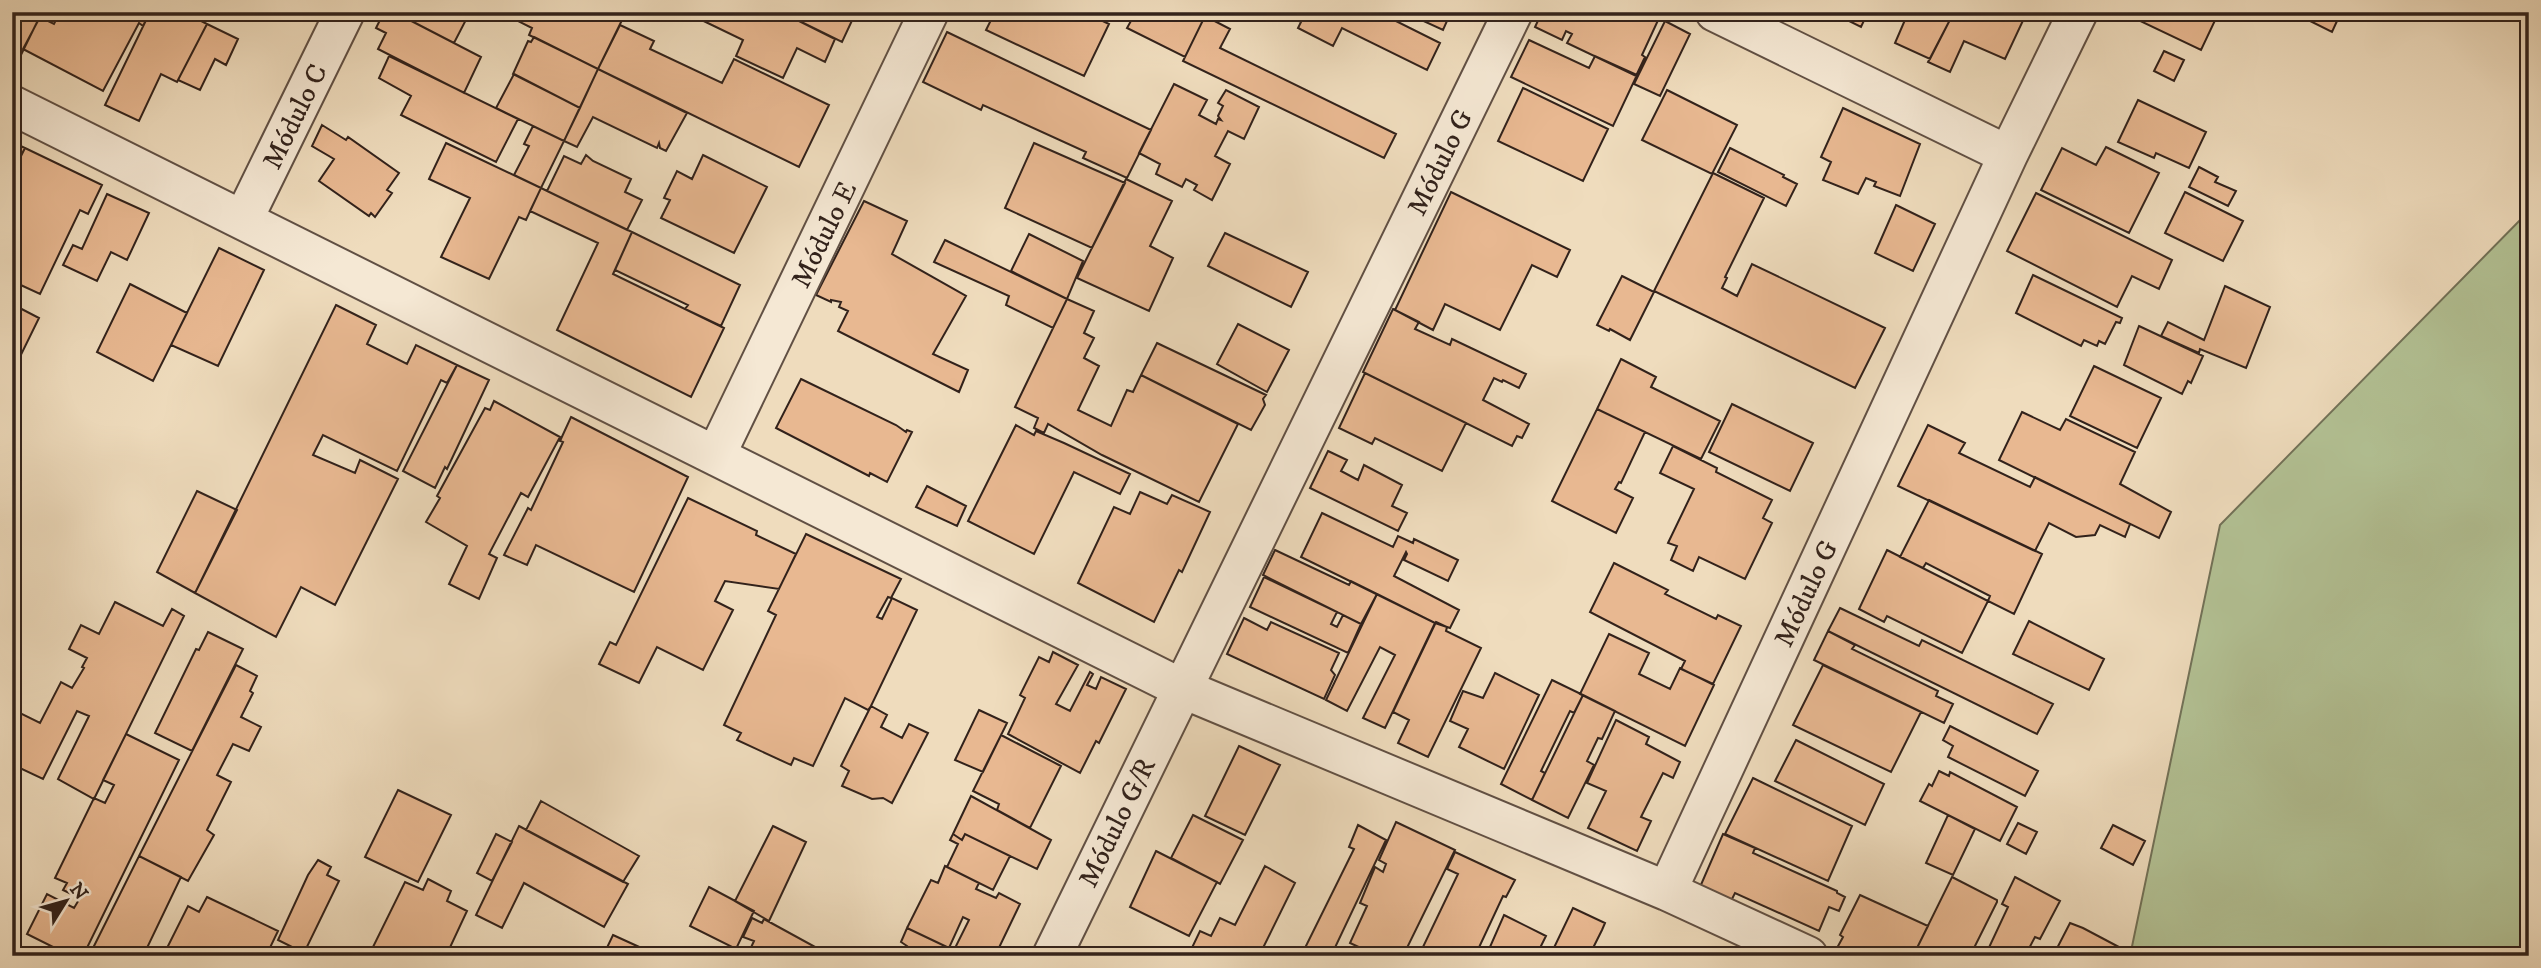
<svg xmlns="http://www.w3.org/2000/svg" width="2541" height="968" font-family="'IM FELL DW Pica',serif">
  <style>
    .green { fill: #b3c295; stroke: #727258; stroke-width: 2 }
    .building { fill: #e8b891; stroke: #32221b; stroke-width: 2 }
    .lines { fill: none; stroke-linecap: round; stroke-linejoin: round }
    .minor-casing { stroke: #615044; stroke-width: 42 }
    .minor { stroke: #f5e8d4; stroke-width: 38 }
    .labels { text-anchor: middle; stroke-width: 6; stroke-linejoin: round; paint-order: stroke }
    .street-label { font-size: 28px; fill: #32221b; stroke: #f5e8d4 }
  </style>
  <rect width="100%" height="100%" fill="#efdcbd"/>
  <filter id="stains"><feTurbulence type="fractalNoise" baseFrequency=".00286" numOctaves="4"/><feColorMatrix values="0 0 0 0 .2 0 0 0 0 .09 0 0 0 0 .02 0 0 0 .5 -.17"/></filter>
  <radialGradient id="worn" r=".72"><stop offset=".6" stop-color="#630" stop-opacity="0"/><stop offset="1" stop-color="#630" stop-opacity=".3"/></radialGradient>
  <path class="green" d="M2529,211V956H2130L2220,525Z"/>
  <path class="building" d="M12,12H42L18,61L12,59Z
    M60,12H150L143,26L139,23L103,91L23,49L40,17L54,24Z
    M150,12H184L207,24L178,80L177,82L161,74L139,121L105,105Z
    M384,12H394L481,57L464,93L378,49L386,33L376,28Z
    M394,12H470L454,43Z
    M500,12H626L598,69L529,35L532,28Z
    M685,12H781L835,39L825,62L797,48L783,78L736,56L743,40Z
    M781,12H856L842,42Z
    M995,12H1084L1109,24L1084,76L986,30Z
    M1136,12H1207L1185,57L1127,28Z
    M1292,12H1378L1440,43L1427,70L1342,28L1333,46L1298,28L1301,22L1290,17Z
    M1404,12H1451L1443,30Z
    M1542,12H1651L1660,16L1642,55L1645,57L1636,76L1567,43L1572,34L1566,31L1562,40L1535,27Z
    M1831,12H1868L1861,27Z
    M1905,12H1954L1930,59L1895,43L1908,13Z
    M1954,12H2027L2005,59L1964,41L1950,72L1928,62Z
    M2139,12H2219L2201,50L2138,20L2136,18Z
    M2292,12H2323L2337,21L2332,32Z
    M1205,16L1230,29L1220,48L1396,134L1384,158L1183,61Z
    M1665,21L1690,34L1660,96L1634,84Z
    M207,24L238,39L226,65L215,59L200,90L178,80Z
    M620,25L654,41L650,49L722,83L734,59L829,105L799,167L598,69Z
    M947,32L1151,130L1127,178L1083,158L1086,152L983,105L981,110L923,82Z
    M534,37L598,69L580,108L513,74L528,41L531,42Z
    M1529,40L1589,68L1595,56L1637,75L1613,126L1511,77Z
    M2164,51L2184,60L2174,81L2154,71Z
    M389,56L518,119L496,162L401,115L411,96L379,78Z
    M598,69L687,113L666,151L660,148L659,143L657,148L593,117L577,147L564,141Z
    M514,74L580,108L564,141L496,108Z
    M1174,84L1207,100L1199,115L1216,124L1218,119L1221,120L1218,116L1223,106L1218,103L1226,90L1259,107L1244,139L1228,131L1215,156L1230,164L1212,200L1194,190L1197,185L1186,179L1182,187L1156,174L1160,164L1139,153Z
    M1523,88L1608,129L1583,181L1498,141Z
    M1667,90L1737,125L1712,174L1642,140Z
    M2138,100L2206,132L2189,168L2156,153L2154,158L2118,142Z
    M1843,108L1920,144L1900,196L1874,186L1876,182L1866,178L1858,194L1823,180L1831,162L1821,157Z
    M322,125L346,140L348,137L399,173L387,190L392,193L375,217L371,213L369,216L319,181L334,159L312,146Z
    M533,126L564,141L541,188L514,175L529,146L524,144Z
    M12,142L25,148L16,165L12,163Z
    M446,143L541,188L526,220L519,217L489,279L441,257L470,198L429,179Z
    M1034,143L1125,183L1092,248L1005,208Z
    M2106,147L2159,173L2129,233L2041,190L2062,148L2096,165Z
    M25,148L102,185L88,214L80,210L40,294L12,281V174Z
    M1730,148L1784,175L1783,177L1797,184L1786,206L1718,172Z
    M586,155L593,161L631,179L625,192L642,200L627,230L547,191L564,156L581,164Z
    M703,155L767,187L734,253L661,218L670,200L664,198L677,171L692,179Z
    M2199,167L2218,177L2215,182L2236,191L2228,206L2189,187Z
    M1713,173L1764,198L1725,277L1727,278L1722,288L1737,296L1752,264L1885,328L1855,388L1654,291Z
    M1126,179L1172,201L1150,246L1173,258L1149,311L1077,278Z
    M541,188L632,232L613,274L724,328L691,397L557,330L598,243L530,211Z
    M1451,192L1570,250L1557,277L1532,265L1500,330L1445,304L1433,330L1395,310Z
    M2185,192L2243,221L2223,261L2165,233Z
    M2036,193L2172,260L2159,289L2132,276L2117,307L2007,251Z
    M107,194L149,213L127,260L111,252L97,281L63,265L73,245L82,249Z
    M864,201L907,221L892,254L966,296L933,354L968,370L959,392L838,331L848,311L839,307L841,302L831,300V302L816,295Z
    M1896,205L1935,224L1913,271L1875,253Z
    M632,232L740,285L721,326L685,309L688,305L615,270Z
    M1225,233L1308,272L1291,307L1208,266Z
    M1029,234L1083,261L1067,299L1011,271Z
    M945,240L1067,299L1053,328L1006,305L1009,296L934,262Z
    M219,248L264,270L218,366L171,345Z
    M2033,275L2122,318L2120,323L2116,322L2105,344L2099,341L2097,346L2084,340L2081,346L2016,313Z
    M1622,276L1654,292L1630,340L1610,329L1609,331L1597,325Z
    M130,284L187,313L153,381L97,352Z
    M2225,286L2270,307L2246,368L2200,349L2199,353L2161,336L2168,322L2204,340Z
    M1067,299L1094,311L1084,333L1094,338L1084,358L1099,366L1078,410L1111,426L1127,390L1133,392L1141,375L1238,424L1199,502L1102,455L1048,424L1044,433L1034,428L1038,418L1015,407Z
    M12,304L39,318L12,373Z
    M336,305L376,325L367,344L407,364L416,345L457,365L447,383L441,380L397,471L323,435L313,455L355,473L360,460L398,479L335,605L301,587L276,637L195,593Z
    M1393,309L1419,322L1415,329L1450,345L1452,339L1526,374L1519,388L1503,380L1502,382L1494,378L1483,400L1529,424L1522,438L1517,436L1512,446L1363,372Z
    M1238,324L1289,350L1267,392L1217,364Z
    M2139,326L2203,356L2191,383L2188,381L2182,394L2124,365Z
    M1157,343L1266,395L1263,399L1265,405L1251,430L1141,375Z
    M1621,359L1656,377L1651,387L1720,421L1701,459L1597,409Z
    M457,365L489,380L447,469L445,467L435,488L403,471Z
    M2094,366L2161,398L2137,448L2070,416Z
    M1365,373L1466,423L1442,471L1375,438L1372,444L1339,428Z
    M801,379L896,425L906,432L907,430L912,432L887,482L870,473L869,476L776,428Z
    M494,401L560,437L528,497L521,493L489,554L497,558L479,599L449,584L467,546L426,522L440,498L437,496L485,408L490,410Z
    M1732,404L1813,443L1790,491L1709,452Z
    M1597,409L1645,432L1621,483L1619,482L1615,489L1633,498L1616,533L1552,501Z
    M2022,412L2060,430L2066,419L2135,452L2120,484L2171,512L2159,538L1999,460Z
    M571,417L688,477L634,592L536,545L527,565L504,555L528,508L531,510L563,442L560,441Z
    M1016,425L1034,435L1036,431L1064,443L1130,474L1120,494L1074,472L1034,554L968,521Z
    M1928,425L1965,443L1959,453L2030,487L2035,477L2130,524L2125,537L2100,525L2095,535L2076,537L2049,523L2035,551L1898,486Z
    M1673,446L1717,468L1716,472L1772,500L1763,518L1772,523L1745,579L1699,557L1693,571L1671,560L1677,546L1668,543L1694,489L1660,473Z
    M1328,451L1347,460L1341,471L1358,480L1364,465L1402,485L1392,506L1407,513L1398,531L1310,488Z
    M927,486L966,506L957,526L916,507Z
    M197,491L237,510L195,593L157,572Z
    M1140,492L1167,504L1172,495L1210,512L1182,572L1179,570L1154,622L1078,583L1114,507L1130,514Z
    M688,498L757,531L756,535L796,554L779,589L725,581L715,601L733,610L703,670L657,647L639,683L599,664L610,642L616,645Z
    M1929,500L2042,554L2014,614L1988,601L1990,596L1926,563L1923,568L1900,557Z
    M1322,513L1393,547L1398,536L1413,543L1414,539L1458,560L1448,581L1404,560L1407,554L1406,552L1394,576L1459,610L1450,628L1435,623L1301,557Z
    M806,534L901,579L891,598L888,597L877,617L882,619L892,598L917,610L871,706L868,710L845,698L813,766L794,758L791,765L737,740L741,733L724,725L776,615L768,611Z
    M1275,550L1349,585L1351,581L1377,594L1361,624L1263,575Z
    M1887,550L1988,601L1962,653L1887,616L1884,622L1859,609Z
    M1614,563L1668,590L1665,594L1716,619L1718,615L1741,626L1713,684L1681,669L1685,661L1590,612Z
    M1264,577L1337,612L1331,624L1337,627L1343,615L1361,624L1348,653L1250,607Z
    M1377,594L1435,623L1385,728L1363,718L1395,655L1380,647L1347,711L1326,700Z
    M115,602L163,626L172,609L184,616L94,799L58,779L89,716L77,711L43,779L20,768L12,783V709L40,723L61,682L72,688L84,668L82,667L87,658L69,649L81,625L99,634Z
    M1840,608L1919,646L1922,640L2053,704L2037,734L1828,631Z
    M1244,618L1267,630L1271,622L1339,653L1331,670L1335,675L1324,699L1227,654Z
    M2029,621L2104,659L2089,690L2013,654Z
    M1436,622L1447,627L1446,631L1481,648L1428,757L1398,743L1409,720L1393,712Z
    M1828,631L1855,645L1852,649L1938,691L1936,696L1953,704L1944,723L1814,660Z
    M208,632L243,649L192,751L155,733L196,649L199,650Z
    M1609,634L1649,653L1639,674L1670,689L1680,668L1714,685L1685,746L1580,694Z
    M1053,652L1078,665L1056,704L1070,711L1090,672L1093,674L1087,685L1096,689L1101,677L1126,689L1099,743L1096,741L1080,773L1008,734L1025,698L1020,695L1039,657L1049,662Z
    M236,665L257,676L250,691L253,693L241,717L261,727L249,751L233,744L217,775L231,782L207,830L214,835L188,881L139,856Z
    M1823,665L1921,712L1891,772L1793,725Z
    M1495,673L1539,695L1504,769L1459,747L1468,729L1450,721L1463,691L1483,698Z
    M1552,680L1583,695L1574,713L1570,711L1541,771L1545,773L1532,800L1501,784Z
    M1583,695L1615,711L1602,739L1598,738L1587,761L1594,765L1568,818L1532,800Z
    M871,706L887,715L881,727L902,738L909,724L928,733L892,803L883,798L872,799L842,786L849,771L841,766Z
    M979,710L1007,723L983,772L955,760Z
    M1616,720L1649,737L1646,744L1680,762L1673,778L1663,773L1641,817L1651,821L1637,851L1588,828L1606,791L1587,783Z
    M1950,726L2038,771L2025,796L1948,757L1953,746L1943,740Z
    M126,734L179,760L83,956H71L27,934L47,894L74,908L80,898L63,890L67,883L55,878L94,798L105,803L114,785L103,780Z
    M1001,735L1061,766L1030,828L997,810L999,804L973,791Z
    M1796,740L1884,784L1865,825L1775,781Z
    M1239,746L1280,765L1245,835L1205,816Z
    M1939,771L1949,776L1950,772L2017,807L2000,841L1920,801L1929,784L1932,786Z
    M1753,778L1852,826L1828,881L1725,834Z
    M398,790L451,815L418,882L365,857Z
    M971,796L1051,840L1037,869L965,834L962,840L953,834Z
    M541,801L639,856L623,882L526,830Z
    M1193,815L1243,840L1220,884L1171,858Z
    M1948,815L1975,829L1953,875L1926,863Z
    M1396,822L1455,850L1403,956H1378L1350,943L1367,906L1360,903L1375,867L1383,872L1386,864L1379,860Z
    M2018,823L2037,832L2026,854L2007,844Z
    M1358,825L1386,840L1331,956H1301L1354,849L1349,847Z
    M2113,825L2145,841L2133,865L2101,848Z
    M519,826L628,884L604,927L524,883L502,928L476,915Z
    M773,826L806,842L769,921L735,901Z
    M496,834L512,842L492,881L477,873Z
    M953,834L962,840L965,834L1010,856L993,890L947,867L958,844L950,840Z
    M1723,834L1755,848L1753,853L1837,891V893L1845,897L1839,911L1829,907L1819,931L1735,893L1731,901L1700,887Z
    M1156,851L1217,882L1189,936L1130,907Z
    M1455,852L1515,880L1506,897L1503,896L1475,956H1436L1422,949L1458,874L1447,869Z
    M139,856L181,877L145,952L151,955L89,956Z
    M318,860L331,867L327,875L339,881L304,953L278,940L308,875Z
    M945,866L979,883L976,889L996,898L999,893L1020,904L995,956H965L954,950L969,920L963,917L949,948L907,928L931,880L938,883Z
    M1265,866L1295,883L1259,956H1188L1200,931L1211,936L1220,918L1235,925Z
    M1952,877L1997,900V902L1970,956H1913Z
    M2015,877L2060,901L2040,939L2035,937L2025,956H1985L2008,907L2002,904Z
    M428,879L451,891L447,901L467,911L446,956H380L371,951L405,882L423,890Z
    M709,887L754,911L736,949L690,926Z
    M1860,895L1928,926L1913,956H1849L1850,953L1837,948L1843,937L1840,935Z
    M207,897L278,931L266,956H163L188,906L199,912Z
    M1573,908L1605,923L1602,930L1589,956H1550Z
    M1504,915L1546,936L1536,956H1486Z
    M752,918L762,923L764,919L817,948L814,956H747L754,941L743,937Z
    M2070,923L2083,928L2134,955L2053,956Z
    M907,928L949,948L951,949L949,953L954,956H894L898,948L904,951L907,946L901,942Z
    M613,935L659,956H603Z"/>
  <g class="lines">
    <defs>
      <path id="minor" d="M1715,12L2008,155
        M12,105L1181,688L1667,891L1808,956
        M243,220L345,12
        M716,455L929,12
        M1667,891L2008,155L2078,12
        M1052,956L1513,12"/>
    </defs>
    <use href="#minor" class="minor-casing"/>
    <use href="#minor" class="minor"/>
  </g>
  <g class="labels">
    <g class="street-label">
      <text transform="translate(294 116) rotate(-64)" y="10">Módulo C</text>
      <text transform="translate(1439 162) rotate(-64)" y="10">Módulo G</text>
      <text transform="translate(823 234) rotate(-64)" y="10">Módulo E</text>
      <text transform="translate(1805 593) rotate(-65)" y="10">Módulo G</text>
      <text transform="translate(1116 822) rotate(-64)" y="10">Módulo G/R</text>
    </g>
  </g>
  <rect width="2541" height="968" fill="none" stroke="#efdcbd" stroke-width="42"/>
  <rect x="14" y="14" width="2513" height="940" fill="none" stroke="#32221b" stroke-width="3.5"/>
  <rect x="21" y="21" width="2499" height="926" fill="none" stroke="#32221b" stroke-width="2"/>
  <g transform="translate(66 901) rotate(53)" stroke="#f5e8d4" stroke-width="5" paint-order="stroke">
  <path d="M0-5L12 26L0 18L-12 26Z" fill="#32221b"/>
  <text y="-10" font-size="19" font-weight="bold" text-anchor="middle" fill="#32221b">N</text>
  </g>
  <rect width="100%" height="100%" filter="url(#stains)"/>
  <rect width="100%" height="100%" fill="url(#worn)"/>
</svg>
